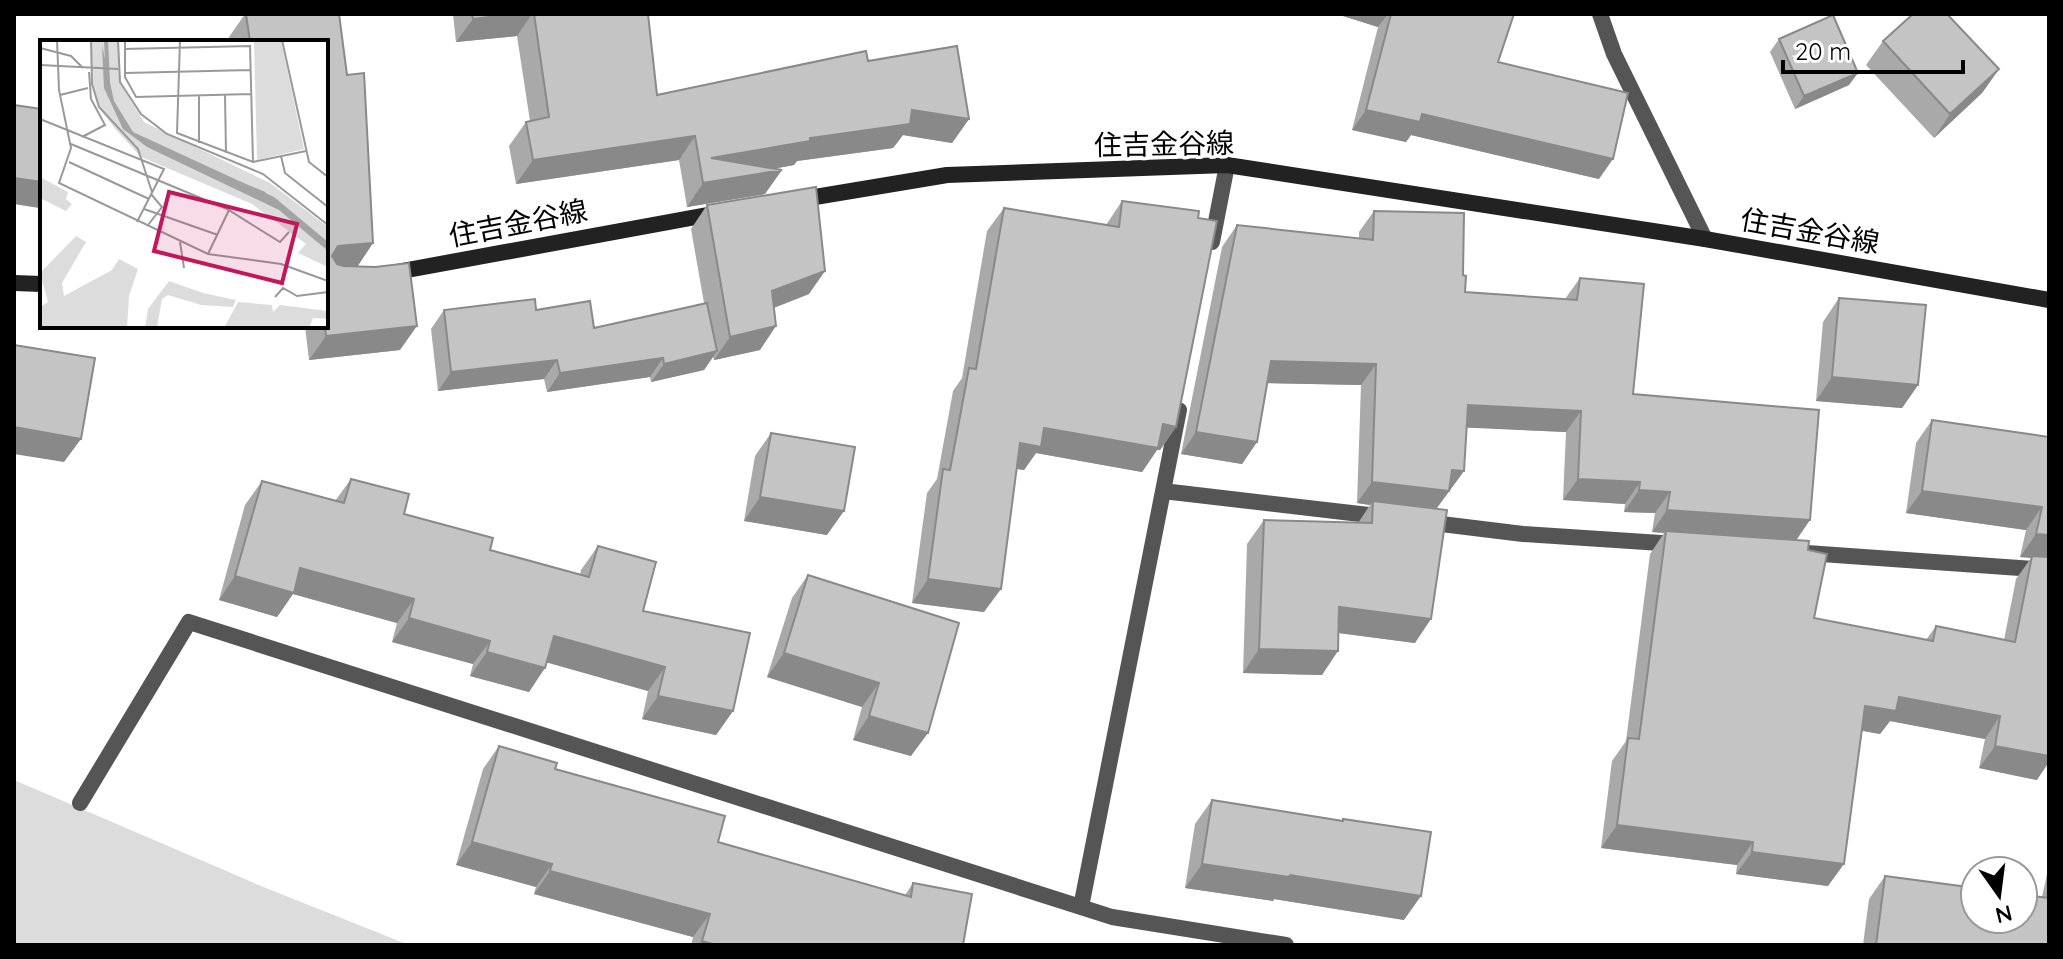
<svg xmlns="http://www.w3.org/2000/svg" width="2063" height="959" font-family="Quicksand,'Noto Sans JP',sans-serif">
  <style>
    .grass { fill: #dcdcdc }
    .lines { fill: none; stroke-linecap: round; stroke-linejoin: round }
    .street { stroke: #555; stroke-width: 16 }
    .secondary { stroke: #222; stroke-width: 16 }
    .wall { fill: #a9a9a9 }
    .shaded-wall { fill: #898989 }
    .building { fill: #c4c4c4; stroke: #898989; stroke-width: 2 }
    .labels { text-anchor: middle; stroke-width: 7; stroke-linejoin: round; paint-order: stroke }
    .street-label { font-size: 28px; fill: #000; stroke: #fff }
    .inset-river { fill: none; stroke: #a3a3a3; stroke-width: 4 }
    .inset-road { fill: none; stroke: #999; stroke-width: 2 }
    .view { fill: #c2185b; fill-opacity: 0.15; stroke: #c2185b; stroke-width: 4 }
    .inset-edge { fill: none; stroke: #000; stroke-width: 4 }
  </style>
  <rect width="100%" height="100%" fill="#fff"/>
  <path class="grass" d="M14,780L261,886L409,945H14Z"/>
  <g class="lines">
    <path class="street" d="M1600,14L1614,54L1705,239
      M1212,242L1227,165
      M1163,491L1386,517
      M1425,522L1523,534L1676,544
      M1807,553L2049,570
      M80,803L189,622L1112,917L1286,945
      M1081,907L1179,410"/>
    <path class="secondary" d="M797,200L947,175L1227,165L1705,239L2049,300
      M391,273L718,213
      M14,283L42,284"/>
  </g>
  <path class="wall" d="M245,14H339L347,75L373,243L357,267L400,350L309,360L305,326H326V42H230L229,37Z
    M453,14H648L657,95L868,61L969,119L952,143L903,135L893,148L797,161L794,165L773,169L765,194L687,207L679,160L516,184L509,146L526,122L530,121L517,36L456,42Z
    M1343,14H1514L1498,62L1599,179L1411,135L1406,142L1352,130L1378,27L1343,16Z
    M1779,39L1849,85L1795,109L1770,52Z
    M1883,41L1999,69L1982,93L1934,138L1866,65Z
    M1122,201L1176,427L1160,450H1157L1142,472L1036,453L1024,470L1017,469L984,612L912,603L927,493L937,479L953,391L962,378L987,231L1004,208L1106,225Z
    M707,205L809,294L774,308L760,350L714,360L713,357L704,370L651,382L650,377L547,392L544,379L438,391L431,329L444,310H536L594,328L704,303L691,229Z
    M1374,211L1463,275L1465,292L1565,299L1580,278L1633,394L1808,550L1814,618L1926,640L1936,626L2004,640L2016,579L2031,558L2020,557L2026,530L1906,513L1916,443L1932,420L2049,437L2037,780L1979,768L1985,739L1890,721L1880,734L1862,731L1828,886L1736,874L1737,865L1601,848L1612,761L1626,741L1650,554L1664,533L1652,532L1655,513L1624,512L1625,504L1563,500L1566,432L1467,427L1464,471L1436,509L1415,643L1339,633L1322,675L1243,673L1247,544L1264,520L1358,523L1370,505L1357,503L1361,385L1267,383L1257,442L1242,464L1181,454L1222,247L1237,225L1359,238V232Z
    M1839,298L1918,385L1902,408L1816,401L1823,322Z
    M771,433L827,535L744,521L755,456Z
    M351,479L404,514L490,550L580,575L581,570L598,546L643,611L733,711L716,735L642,719L648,691L547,662L529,692L470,676L473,664L392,642L397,623L293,594L277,617L219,600L245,505L262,481L335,501Z
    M808,575L959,623L911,756L853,740L862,707L767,677L792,598Z
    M499,746L555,769L718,842L905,895L913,883L963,945H691L693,937L534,894L536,887L456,865L483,769Z
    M1212,800L1342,821L1343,819L1404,920L1274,899L1273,901L1185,888L1195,824Z
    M2049,865V945H1863L1869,899L1885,876L2042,897Z"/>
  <path class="shaded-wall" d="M513,14H532L517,36L456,42L473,19Z
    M1344,14H1388L1378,27L1343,16Z
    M1999,69L1982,93L1934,138L1950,114Z
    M1858,73L1849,85L1795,109L1804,96Z
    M912,110L969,119L952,143L903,135L893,148L797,161L794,165L703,181L711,158L810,138Z
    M1366,110L1422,114L1613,159L1599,179L1411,135L1406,142L1352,130Z
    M695,136L679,160L516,184L533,160Z
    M782,170L765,194L687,207L703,183Z
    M14,178L42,182V204L39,208L14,204Z
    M373,243L357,267L326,269L338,246Z
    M825,271L809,294L755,315L772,291Z
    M417,326L400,350L309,360L326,336Z
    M776,326L760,350L714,360L730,337Z
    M717,351L704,370L651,382L664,364Z
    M663,358L650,377L547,392L560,373Z
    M557,360L544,379L438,391L451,372Z
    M1271,361L1376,364L1361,385L1256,383Z
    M1832,377L1918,385L1902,408L1816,401Z
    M1468,405L1581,411L1566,432L1453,427Z
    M1163,424L1176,427L1160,450H1157L1142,472L1036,453L1024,470L1003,467L1020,443L1044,428Z
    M14,427L81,439L64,462L14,454Z
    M1196,432L1257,442L1242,464L1181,454Z
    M1452,470L1464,471L1434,512L1373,501L1370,505L1357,503L1372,482Z
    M1578,479L1640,482L1625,504L1563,500Z
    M1639,490L1670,492L1655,513L1624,512Z
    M1922,491L2042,507L2026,530L1906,513Z
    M760,497L844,511L827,535L744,521Z
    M1667,510L1810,520L1795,542L1652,532Z
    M2036,534L2049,535V559L2020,557Z
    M300,568L414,599L397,623L293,594L277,617L219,600L235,576Z
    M928,579L1001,589L984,612L912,603Z
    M1339,607L1431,619L1415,643L1323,631Z
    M409,618L490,641L473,664L392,642Z
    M554,636L665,667L648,691L538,660Z
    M1259,649L1338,651L1322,675L1243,673Z
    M487,652L545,668L529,692L470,676Z
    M784,653L879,683L862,707L767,677Z
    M658,696L733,711L716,735L642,719Z
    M1899,697L2000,716L1985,739L1890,721L1880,734L1849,728L1865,706Z
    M869,716L928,733L911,756L853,740Z
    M1995,746L2049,756V762L2037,780L1979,768Z
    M1617,825L1753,842L1737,865L1601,848Z
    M472,842L552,864L536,887L456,865Z
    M1752,852L1844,864L1828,886L1736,874Z
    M1202,864L1290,875L1421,896L1404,920L1274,899L1273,901L1185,888Z
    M550,871L710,914L693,937L534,894Z
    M702,941L716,945H699Z"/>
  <path class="building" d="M246,14H339L347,75L364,73L373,243L338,246L332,256L337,264L343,266L375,267L409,263L417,326L326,336L325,326H326V42H250Z
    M472,14H513L473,19Z
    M534,14H648L657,95L866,51L868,61L957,46L969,119L912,110L910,124L810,138V141L711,158L782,170L703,183L695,136L533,160L526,122L549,117Z
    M1391,14H1514L1498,62L1628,93L1613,159L1422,114L1420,122L1366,110Z
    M1913,14H1947L1999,69L1950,114L1883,41Z
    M1833,15L1858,73L1804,96L1779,39Z
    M14,105L42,109V182L14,178Z
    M816,187L825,271L772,291L776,326L730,337L707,205Z
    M1122,201L1199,211L1198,218L1217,221L1176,427L1163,424L1158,448L1044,428L1041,447L1020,443L1001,589L928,579L943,469L950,470L969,368L976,369L1004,208L1119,227Z
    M1374,211L1464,213L1463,275L1466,276L1465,292L1577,300L1580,278L1644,284L1633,394L1819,410L1810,520L1667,510L1670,492L1639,490L1640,482L1578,479L1581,411L1468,405L1464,471L1452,470L1449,491L1372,482L1376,364L1271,361L1257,442L1196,432L1237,225L1373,240Z
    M1839,298L1926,305L1918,385L1832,377Z
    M535,299L536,310L590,301L594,328L707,303L717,351L664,364L663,358L560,373L557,360L451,372L444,310Z
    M14,345L95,358L81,439L14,427Z
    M1932,420L2049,437V535L2036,534L2042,507L1922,491Z
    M771,433L855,447L844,511L760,497Z
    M351,479L409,494L404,514L493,538L490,550L589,577L598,546L656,562L643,611L750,633L733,711L658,696L665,667L554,636L545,668L487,652L490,641L409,618L414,599L300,568L294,593L235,576L262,481L344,503Z
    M1373,501L1447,510L1431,619L1339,607L1338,651L1259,649L1264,520L1372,523Z
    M1666,531L1809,541L1808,550L1827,554L1814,618L1933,641L1936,626L2015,642L2032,556L2049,557V756L1995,746L2000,716L1899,697L1896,711L1865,706L1844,864L1752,852L1753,842L1617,825L1628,738L1639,739Z
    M808,575L959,623L928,733L869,716L879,683L784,653Z
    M499,746L557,763L555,769L725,816L718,842L911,897L913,883L972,894L963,945H716L702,941L710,914L550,871L552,864L472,842Z
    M1212,800L1343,821V819L1431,832L1421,896L1290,875L1289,877L1202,864Z
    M1885,876L1975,888V919H2023V895L2049,898V945H1876Z"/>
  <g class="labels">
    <g class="street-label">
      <text transform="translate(1164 144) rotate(-1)" y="10">住吉金谷線</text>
      <text transform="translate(518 223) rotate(-11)" y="10">住吉金谷線</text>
      <text transform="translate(1810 231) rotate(10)" y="10">住吉金谷線</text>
    </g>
  </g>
  <g transform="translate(40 40)">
    <rect width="288" height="288" fill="#fff"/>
    <path d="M78,0L80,43L104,82L230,143L288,187V227L258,213L266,204L212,164L101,117L76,90L58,66L52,44L51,1Z" fill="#dcdcdc"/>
    <path d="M0,137L28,152L26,159L32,164L26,171L0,158ZM36,196L46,202L22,243L24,256L72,230L79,219L98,229L89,256L87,288H0V267L8,262L0,233ZM129,241L163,253L196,260L193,267L161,265L128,255L122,259L117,287L105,288L108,269ZM198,262L232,265L233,272L240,265L288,271V279L273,278L269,288H184Z" fill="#dcdcdc"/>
    <path d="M241,0L264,109L217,120L214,1Z" fill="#dcdcdc"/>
    <path d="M62,5L74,61L93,92L234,157L288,202V211L239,170L107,107L83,89L64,48Z" fill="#a3a3a3"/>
    <path class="inset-river" d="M66,0L68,42M174,133L225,154"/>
    <path class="inset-road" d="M17,0L19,50L31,108L19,143L168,214L241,224L288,241M51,0L52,44L59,67L98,109L112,152M78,0L80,42L101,74L127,94L223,134L288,185M85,0V37L96,57L211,54M140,0L137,93L213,122L266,111M242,0L269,122L288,137M0,8L31,16L43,28M84,9L210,6L213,122M0,25L78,29M85,33L210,30M20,55L48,48M159,55V103M185,55L186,113M0,79L124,129L97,182M42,97L65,85L51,59L49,32M31,104L187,169L240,202L249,192M241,116L245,133L288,167M29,122L109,159M104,169L178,195M108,185L122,167L111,154M140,202L144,228M168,214L189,170M235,257L243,248L257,256L288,252"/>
    <path class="view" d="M129,152L257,184L242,243L114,211Z"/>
    <rect width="288" height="288" class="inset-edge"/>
  </g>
  <rect width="2063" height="959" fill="none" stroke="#000000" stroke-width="32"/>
  <g transform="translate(1999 895) rotate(166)"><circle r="38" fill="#ffffff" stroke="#999999" stroke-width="2"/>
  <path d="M0-6L14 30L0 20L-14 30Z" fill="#000000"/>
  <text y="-12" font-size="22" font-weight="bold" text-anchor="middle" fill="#000000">N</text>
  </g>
  <path d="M1783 60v12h180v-12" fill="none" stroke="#000000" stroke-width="4"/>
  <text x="1795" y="60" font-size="24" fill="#000000" stroke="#ffffff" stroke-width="6" paint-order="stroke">20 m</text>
</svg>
